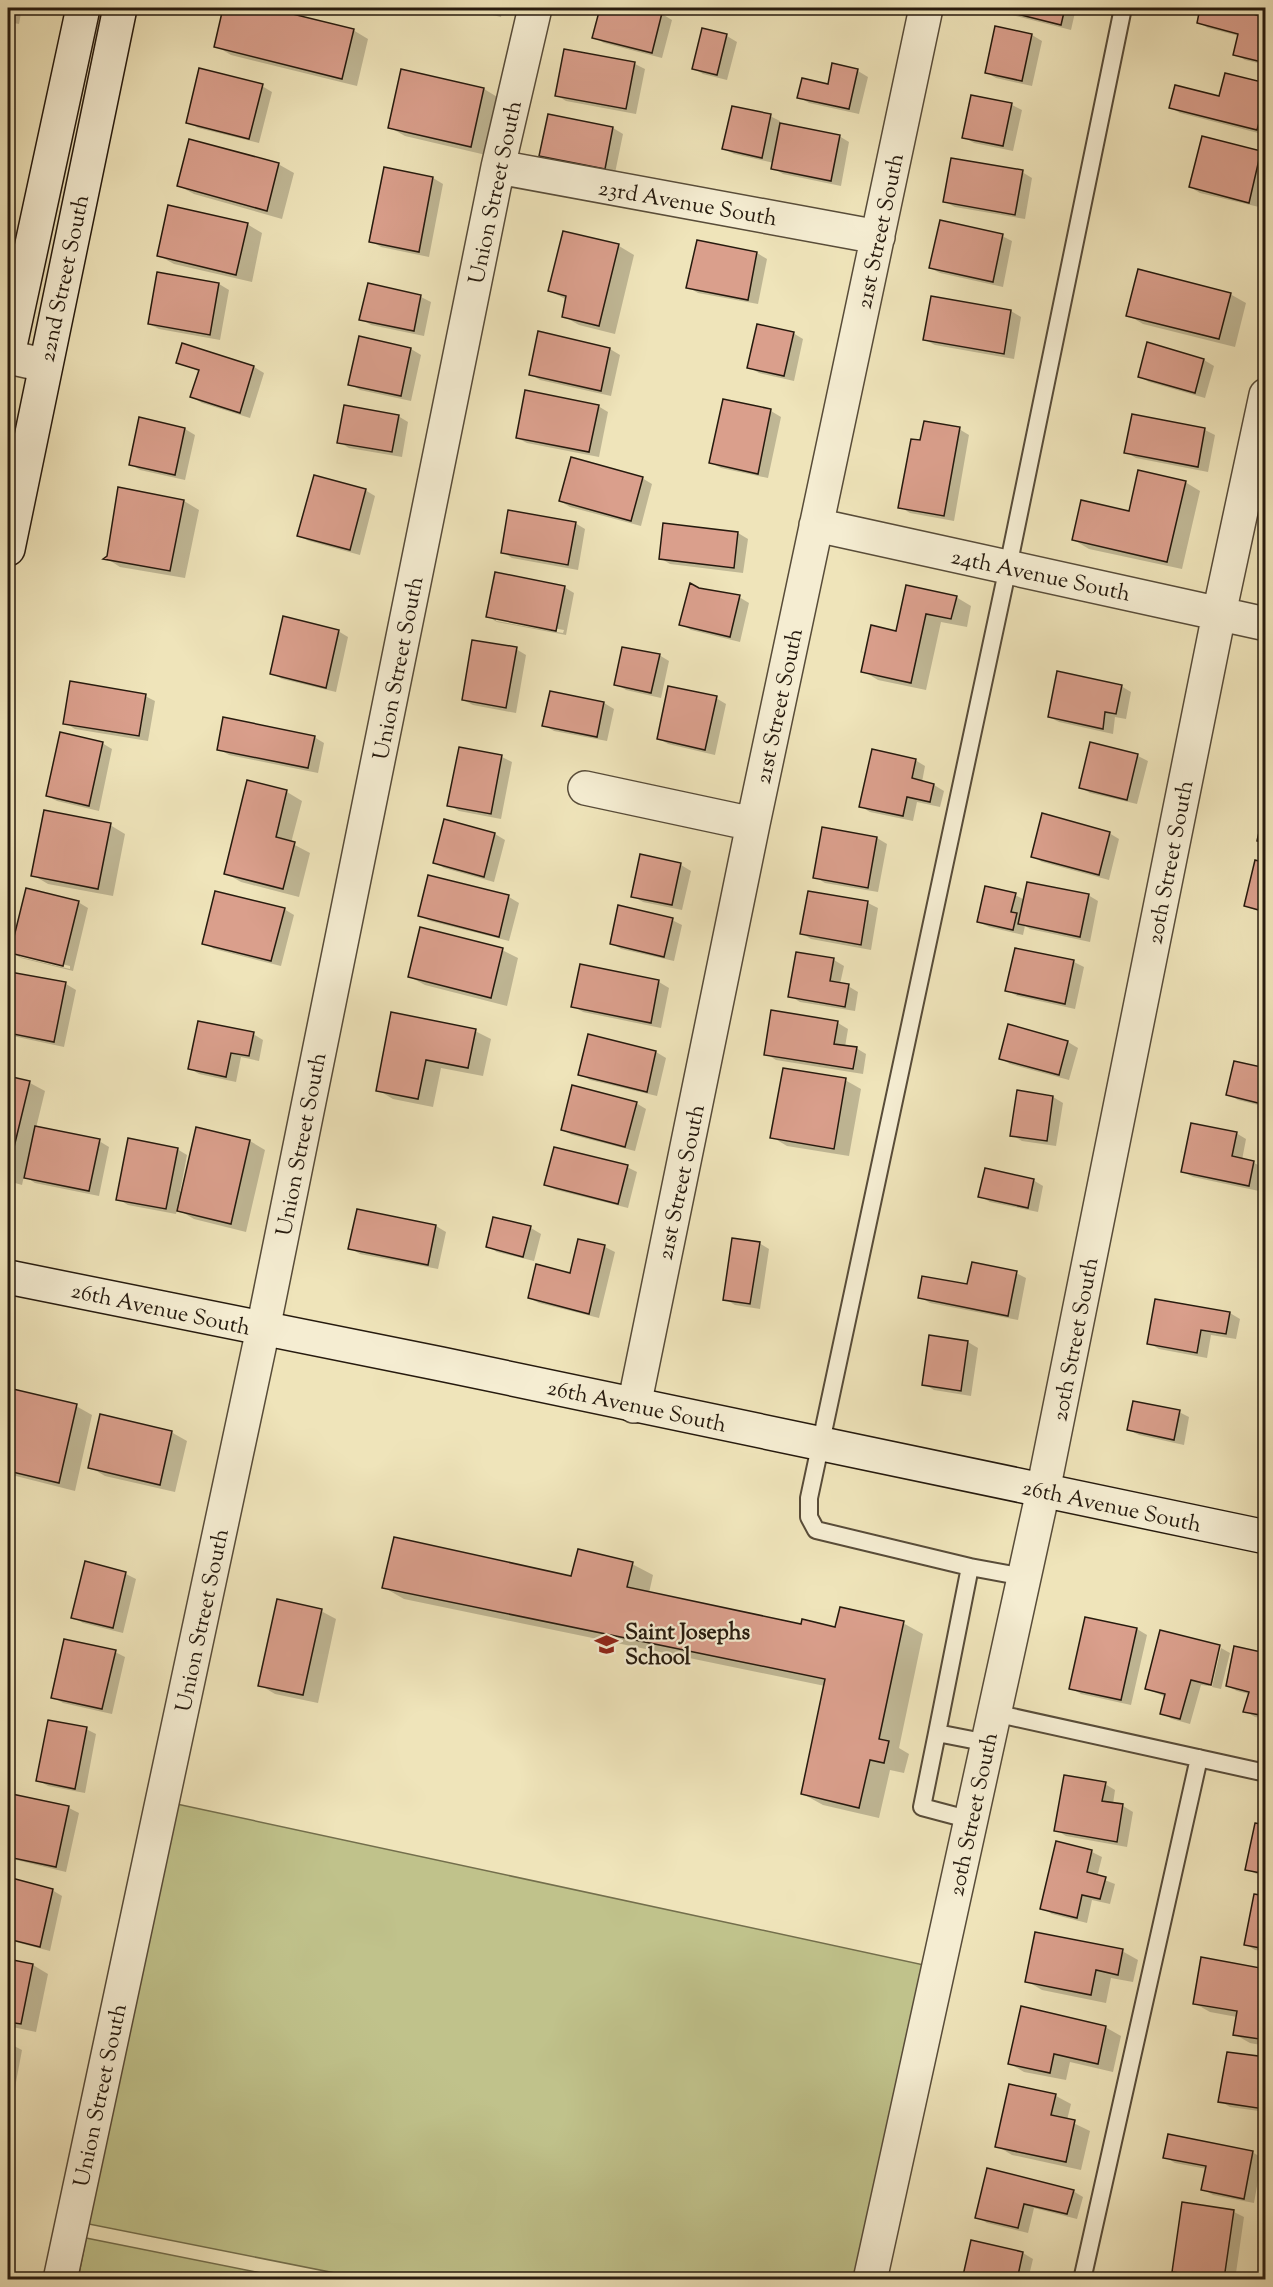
<svg xmlns="http://www.w3.org/2000/svg" width="1273" height="2287" font-family="'Sorts Mill Goudy',serif">
  <style>
    .green { fill: #c0c28b; stroke: #736e4c; stroke-width: 1.5 }
    .shadow { fill: #0003; fill-rule: evenodd }
    .building { fill: #da9f8c; stroke: #261a0e; stroke-width: 1.5 }
    .lines { fill: none; stroke-linecap: round; stroke-linejoin: round }
    .lane-casing { stroke: #584c39; stroke-width: 20 }
    .street-casing { stroke: #584c39; stroke-width: 36 }
    .secondary-casing { stroke: #261a0e; stroke-width: 36 }
    .lane { stroke: #f5edd2; stroke-width: 16 }
    .street { stroke: #f5edd2; stroke-width: 33 }
    .secondary { stroke: #f5edd2; stroke-width: 33 }
    .labels { text-anchor: middle; stroke-width: 4.5; stroke-linejoin: round; paint-order: stroke }
    .street-label { font-size: 22px; fill: #261a0e; stroke: #f5edd2 }
    .poi-label { font-size: 22px; font-weight: bold; fill: #261a0e; stroke: #f5edd2; text-anchor: start }
  </style>
  <rect width="100%" height="100%" fill="#efe4ba"/>
  <filter id="stains"><feTurbulence type="fractalNoise" baseFrequency=".00333" numOctaves="4"/><feColorMatrix values="0 0 0 0 .2 0 0 0 0 .09 0 0 0 0 .02 0 0 0 .5 -.17"/></filter>
  <radialGradient id="worn" r=".72"><stop offset=".6" stop-color="#630" stop-opacity="0"/><stop offset="1" stop-color="#630" stop-opacity=".3"/></radialGradient>
  <path class="green" d="M172,1803L924,1965L855,2279H365L89,2224L84,2227Z
    M86,2238L291,2279H78Z"/>
  <path class="shadow" d="M8,8H22L19,24L8,22Z
    M225,8H262L353,30L368,39L357,86L231,55L216,46Z
    M322,8H336L335,10Z
    M463,8H503L501,17Z
    M601,8H622L662,14L672,20L662,58L604,43L594,37Z
    M1003,8H1076L1071,30L1012,15L1002,10Z
    M1202,8H1221L1266,19V65L1245,60L1235,54L1239,36L1208,28L1198,22Z
    M996,28L1032,35L1042,41L1032,86L996,78L986,72Z
    M727,36L737,42L727,80L703,74L693,68Z
    M635,64L645,69L636,114L566,101L556,95Z
    M833,65L858,71L868,77L859,114L809,103L799,97L829,85Z
    M1266,85V135L1180,113L1170,107L1220,98Z
    M262,86L272,92L259,143L198,128L188,122Z
    M484,89L499,98L486,155L405,136L389,127Z
    M973,97L1012,105L1022,110L1013,151L974,143L964,137Z
    M770,116L780,121V125L839,136L849,142L841,186L783,174L773,168L774,163L734,154L724,149Z
    M613,128L623,134L615,173L551,161L541,156Z
    M1203,138L1266,155V180L1259,207L1200,193L1190,187Z
    M278,164L294,173L282,219L194,194L179,186Z
    M385,169L433,178L443,184L429,257L381,247L371,241Z
    M1022,172L1032,178L1025,219L955,207L945,202Z
    M247,224L262,233L252,282L174,264L158,255Z
    M564,232L619,246L634,255L615,334L579,325L563,316L567,300L550,291Z
    M1002,236L1012,241L1003,287L940,273L930,268Z
    M757,253L767,259L758,304L698,293L688,287Z
    M219,284L229,290L220,340L159,329L149,324Z
    M369,285L421,297L431,302L424,336L371,325L361,319Z
    M1230,294L1246,303L1235,347L1143,324L1128,315Z
    M932,297L1011,311L1021,317L1014,359L935,345L925,340Z
    M793,333L803,339L794,381L759,373L749,367Z
    M360,338L411,349L421,355L411,401L360,390L350,384Z
    M1148,344L1204,360L1214,366L1205,398L1149,382L1139,376Z
    M610,349L620,355L611,396L540,380L530,374Z
    M178,362L254,367L264,373L250,418L202,403L192,397L200,372Z
    M724,401L771,411L781,417L768,478L721,468L711,463Z
    M598,406L608,412L599,457L527,443L517,438Z
    M398,416L408,422L402,457L349,448L339,442Z
    M1134,416L1205,430L1215,435L1208,472L1136,458L1126,452Z
    M140,419L185,429L195,435L185,480L140,470L130,464Z
    M959,429L969,435L954,521L910,513L900,507L921,442Z
    M642,478L652,484L641,526L570,507L560,501Z
    M1185,482L1200,491L1182,569L1089,549L1074,540Z
    M119,489L184,501L199,510L185,578L120,567L106,558L109,557Z
    M365,490L375,496L360,555L309,541L299,536Z
    M575,523L585,529L578,570L512,558L502,552Z
    M738,533L748,539L743,573L670,564L660,558Z
    M564,587L574,593L566,635L497,622L487,616ZM496,618L564,630L563,633L496,621Z
    M907,587L956,597L971,606L967,627L941,622L926,690L878,680L863,671L897,633Z
    M699,589L739,597L749,603L740,642L691,630L681,624Z
    M338,631L348,637L336,692L282,679L272,673Z
    M516,649L526,655L516,713L473,705L463,700Z
    M659,655L669,661L661,698L626,690L616,684Z
    M1121,686L1131,692L1126,719L1115,717L1113,734L1059,722L1049,717Z
    M145,696L155,701L148,741L75,729L65,723Z
    M716,698L726,704L715,755L668,744L658,738Z
    M604,703L614,709L607,741L554,731L544,725Z
    M314,737L324,743L318,773L229,755L219,749Z
    M102,743L112,749L99,811L57,801L47,796Z
    M1091,744L1138,756L1148,761L1137,804L1090,793L1080,787Z
    M502,757L512,762L501,819L459,811L449,805Z
    M915,760L925,766L922,782L934,785L944,791L940,807L917,802L913,821L870,812L860,806Z
    M248,782L287,792L302,801L291,843L310,853L299,897L241,882L225,873Z
    M445,821L495,834L505,840L494,882L444,868L434,862Z
    M110,825L125,834L113,896L48,884L33,875Z
    M823,829L877,838L887,844L878,892L825,883L815,877Z
    M1109,833L1119,839L1109,880L1042,862L1032,856Z
    M681,865L691,871L682,910L643,902L633,896Z
    M1266,865V914L1245,906Z
    M1015,895L1025,900L1088,895L1098,901L1090,942L1030,929L1025,926L1023,935L989,927L979,922Z
    M509,897L519,903L509,941L430,921L420,916Z
    M78,902L88,908L73,971L21,958L11,952ZM20,954L70,966V969L20,957Z
    M868,903L878,908L871,950L811,939L801,933Z
    M284,909L294,915L281,966L214,949L204,943Z
    M672,920L682,925L674,961L621,949L611,943Z
    M1016,949L1074,962L1084,967L1075,1009L1017,996L1007,990Z
    M502,950L518,958L507,1006L425,985L410,977Z
    M834,960L844,966L840,984L848,986L858,992L855,1011L800,1002L790,996Z
    M581,966L659,982L669,988L661,1028L583,1012L573,1006Z
    M11,974L66,984L76,990L64,1047L8,1035V990Z
    M773,1012L838,1023L848,1029L845,1047L856,1048L866,1054L863,1074L776,1060L766,1054Z
    M393,1014L475,1031L491,1039L483,1076L441,1068L433,1107L393,1099L378,1090Z
    M1009,1026L1068,1042L1078,1048L1069,1080L1010,1064L1000,1058Z
    M253,1034L263,1040L259,1061L241,1057L236,1082L199,1074L189,1068Z
    M589,1036L656,1052L666,1058L657,1096L590,1080L580,1074Z
    M1266,1070V1107L1238,1100L1228,1094Z
    M8,1077L30,1083L45,1091L36,1128L99,1141L109,1147L99,1196L35,1183L24,1176L22,1185L8,1181Z
    M845,1080L861,1089L849,1156L787,1146L772,1137Z
    M1018,1092L1053,1097L1063,1103L1056,1146L1022,1141L1012,1135Z
    M636,1103L646,1109L635,1151L572,1135L562,1130Z
    M197,1128L250,1141L265,1150L246,1232L194,1219L177,1209L176,1214L128,1205L118,1199L177,1149L187,1155L180,1192H183Z
    M1236,1133L1246,1139L1242,1160L1254,1163L1264,1168L1259,1191L1193,1177L1183,1172Z
    M627,1167L637,1172L628,1208L556,1190L546,1185Z
    M1033,1180L1043,1186L1038,1212L990,1202L980,1196Z
    M358,1210L436,1226L446,1232L438,1269L360,1254L350,1248Z
    M494,1219L531,1228L541,1234L534,1261L497,1252L487,1246Z
    M580,1240L605,1247L615,1252L599,1318L539,1303L529,1298L571,1274Z
    M759,1243L769,1249L760,1309L735,1305L725,1299Z
    M1016,1273L1026,1278L1018,1320L930,1303L920,1297Z
    M1230,1313L1240,1319L1236,1339L1211,1335L1207,1358L1159,1349L1149,1343Z
    M968,1342L978,1348L971,1396L934,1390L924,1384Z
    M14,1391L76,1406L92,1415L75,1491L8,1474V1420Z
    M1179,1412L1189,1417L1184,1445L1139,1435L1129,1430Z
    M171,1432L187,1441L175,1492L105,1476L90,1467Z
    M632,1564L653,1575L649,1593L802,1626L836,1628L903,1623L923,1634L899,1748L909,1754L904,1773L890,1770L879,1818L823,1805L803,1794L825,1686L404,1599L383,1587L573,1577Z
    M126,1574L136,1579L123,1633L83,1623L73,1617Z
    M321,1611L336,1619L318,1703L275,1694L260,1685Z
    M1087,1618L1137,1629L1147,1635L1131,1705L1081,1694L1071,1688Z
    M1161,1632L1221,1647H1218L1209,1686L1201,1685L1190,1724L1172,1719L1162,1713L1166,1697L1147,1689Z
    M1221,1648L1230,1653L1221,1689L1212,1687Z
    M115,1652L125,1657L112,1714L63,1703L53,1697Z
    M1266,1655V1719L1255,1717L1245,1711L1249,1694L1237,1691L1227,1686Z
    M86,1729L96,1734L85,1793L48,1786L38,1780Z
    M1105,1784L1115,1790L1113,1804L1123,1806L1133,1812L1127,1847L1066,1836L1056,1830Z
    M14,1796L69,1808L79,1813L66,1872L8,1858V1825Z
    M1266,1827V1879L1247,1869Z
    M1057,1843L1092,1852L1102,1857L1097,1877L1115,1884L1110,1904L1092,1900L1087,1923L1052,1914L1042,1908Z
    M8,1879L52,1890L62,1896L50,1951L8,1940Z
    M1266,1898V1952L1255,1950L1245,1944Z
    M1122,1951L1138,1960L1133,1982L1111,1978L1106,2003L1042,1990L1027,1981Z
    M8,1960L33,1965L48,1974L36,2032L8,2026Z
    M1266,1970V2046L1250,2043L1234,2034L1237,2017L1210,2012L1194,2003Z
    M1105,2027L1121,2036L1113,2072L1070,2062L1066,2080L1024,2072L1009,2063Z
    M8,2043L22,2050L11,2109L8,2108Z
    M1266,2059V2112L1230,2107L1220,2101Z
    M1010,2085L1056,2096L1071,2104L1067,2120L1090,2131L1081,2170L1012,2155L997,2146Z
    M8,2125L13,2128L8,2157Z
    M1252,2152L1262,2158L1254,2203L1213,2195L1203,2189L1207,2169L1175,2163L1165,2157Z
    M988,2170L1073,2191L1083,2197L1077,2219L1034,2208L1028,2233L987,2223L977,2217Z
    M1184,2204L1234,2212L1244,2217L1235,2280H1203L1184,2277L1174,2271Z
    M1023,2253L1033,2259L1028,2280H963Z"/>
  <path class="building" d="M223,8H268L354,29L342,79L214,47Z
    M600,8H630L662,13L652,53L592,38Z
    M1001,8H1065L1061,25L1001,10Z
    M1200,8H1227L1266,17V63L1233,55L1238,34L1197,23Z
    M995,26L1032,34L1022,81L985,73Z
    M702,28L727,34L717,75L692,69Z
    M564,49L635,62L626,109L555,96Z
    M832,63L858,69L849,109L797,98L802,78L828,84Z
    M199,68L263,84L249,139L186,123Z
    M401,69L484,88L471,147L388,128Z
    M1225,73L1266,83V98L1257,130L1169,108L1175,85L1219,96Z
    M971,95L1012,103L1003,146L962,138Z
    M732,106L771,114L762,158L722,149Z
    M548,114L613,127L605,169L539,156Z
    M780,123L840,135L831,181L771,169Z
    M1202,136L1261,151L1249,203L1189,187Z
    M189,139L279,163L267,211L177,186Z
    M951,158L1023,170L1015,215L943,202Z
    M384,167L433,177L419,252L369,242Z
    M168,205L248,223L236,275L157,256Z
    M940,220L1003,234L993,282L929,268Z
    M563,231L619,244L599,326L562,317L566,296L548,291Z
    M697,240L757,252L748,300L686,288Z
    M1138,269L1231,293L1219,339L1126,316Z
    M157,272L219,283L210,335L148,324Z
    M368,283L421,295L414,331L359,320Z
    M931,296L1011,310L1004,354L923,340Z
    M757,324L794,332L784,376L747,368Z
    M538,331L610,348L601,391L529,375Z
    M359,336L411,348L401,396L348,385Z
    M1147,342L1204,359L1195,393L1138,377Z
    M182,343L254,366L240,413L190,397L199,370L176,363Z
    M525,390L599,405L589,452L516,438Z
    M723,399L771,409L758,474L709,463Z
    M344,405L399,415L392,452L337,443Z
    M1132,414L1205,428L1198,467L1124,453Z
    M139,417L185,428L175,475L129,465Z
    M924,421L960,427L944,516L898,508L911,439L920,440Z
    M571,457L643,477L631,521L559,501Z
    M1138,470L1186,481L1167,562L1072,540L1081,500L1129,511Z
    M314,475L366,489L350,550L297,536Z
    M118,487L184,500L170,571L103,559L107,556Z
    M508,510L576,522L568,565L501,553Z
    M663,523L738,532L734,568L659,559Z
    M495,572L565,586L556,631L486,617Z
    M690,583L699,588L740,595L730,637L679,625Z
    M906,585L957,596L951,619L926,614L911,683L861,672L871,625L896,631Z
    M283,616L339,630L326,688L270,674Z
    M472,640L517,647L506,708L462,700Z
    M622,647L660,654L651,693L614,685Z
    M1057,671L1122,685L1116,714L1105,712L1103,729L1048,717Z
    M70,681L146,694L139,736L63,724Z
    M668,686L717,696L705,750L657,739Z
    M550,691L604,702L597,737L542,726Z
    M223,717L315,736L308,768L217,750Z
    M60,732L103,742L89,806L46,796Z
    M1090,742L1138,754L1127,800L1079,788Z
    M459,747L502,755L491,814L447,806Z
    M872,749L916,759L912,778L934,784L930,802L907,797L903,816L859,807Z
    M247,780L287,790L276,837L295,842L283,889L224,874Z
    M1266,801V843L1257,841Z
    M44,810L111,823L98,889L31,876Z
    M1042,813L1110,832L1099,875L1031,857Z
    M444,819L495,833L484,877L433,863Z
    M822,827L877,837L868,888L813,878Z
    M640,854L681,863L672,905L631,897Z
    M1255,860L1266,863V912L1244,906Z
    M428,875L509,895L499,937L418,916Z
    M1027,882L1089,894L1080,937L1018,924Z
    M985,886L1016,893L1011,912L1017,913L1013,930L977,922Z
    M26,888L79,901L63,966L10,953Z
    M215,891L285,908L271,961L202,944Z
    M808,891L868,901L861,945L800,934Z
    M618,905L673,918L664,957L610,944Z
    M420,927L503,948L491,998L408,977Z
    M1015,948L1074,960L1065,1004L1005,991Z
    M796,952L834,958L830,981L849,984L845,1007L788,997Z
    M580,964L659,980L651,1023L571,1007Z
    M10,972L66,982L54,1042L8,1033V982Z
    M771,1010L838,1021L834,1044L857,1047L853,1069L764,1055Z
    M391,1012L476,1029L468,1068L426,1060L418,1099L376,1091Z
    M198,1021L254,1032L249,1056L231,1053L226,1077L188,1069Z
    M1008,1024L1068,1041L1059,1075L999,1059Z
    M588,1034L656,1051L647,1092L578,1075Z
    M1234,1061L1266,1068V1105L1226,1095Z
    M783,1068L846,1078L834,1149L770,1138Z
    M8,1076L30,1081L8,1172Z
    M572,1085L637,1102L625,1147L561,1130Z
    M1017,1090L1053,1096L1047,1141L1010,1136Z
    M1191,1123L1237,1132L1232,1156L1254,1161L1249,1186L1181,1172Z
    M35,1126L100,1139L89,1191L24,1178Z
    M196,1127L250,1140L231,1224L177,1211Z
    M128,1138L178,1148L166,1209L116,1200Z
    M554,1147L628,1165L618,1204L544,1185Z
    M985,1168L1034,1179L1028,1208L978,1197Z
    M357,1209L436,1225L428,1265L348,1249Z
    M493,1217L531,1226L523,1257L486,1247Z
    M732,1238L760,1242L750,1304L723,1300Z
    M578,1239L605,1245L589,1314L528,1298L536,1264L570,1273Z
    M972,1262L1017,1271L1008,1316L918,1298L922,1276L967,1284Z
    M1155,1299L1230,1312L1226,1334L1201,1330L1197,1353L1147,1344Z
    M929,1335L968,1341L961,1391L922,1385Z
    M13,1389L77,1404L59,1483L8,1471V1413Z
    M1133,1401L1180,1410L1174,1440L1127,1430Z
    M100,1414L172,1431L160,1485L88,1468Z
    M394,1537L571,1576L578,1549L633,1562L627,1587L801,1624L802,1619L835,1627L840,1607L904,1621L879,1739L889,1741L884,1763L870,1760L859,1808L801,1794L825,1679L382,1588Z
    M85,1561L126,1572L113,1628L71,1618Z
    M277,1599L322,1609L303,1695L258,1686Z
    M1085,1617L1137,1628L1121,1700L1069,1689Z
    M1160,1630L1220,1645L1211,1685L1191,1680L1180,1719L1160,1714L1165,1694L1145,1689Z
    M64,1639L116,1650L102,1709L51,1698Z
    M1234,1646L1266,1653V1716L1243,1712L1249,1692L1226,1686Z
    M48,1720L87,1727L75,1789L36,1781Z
    M1064,1775L1106,1782L1102,1801L1123,1804L1117,1842L1054,1831Z
    M12,1794L69,1806L56,1867L8,1857V1818Z
    M1255,1823L1266,1825V1874L1245,1870Z
    M1056,1841L1092,1850L1087,1872L1106,1877L1100,1899L1082,1895L1077,1918L1040,1909Z
    M8,1877L53,1889L40,1947L8,1939Z
    M1254,1894L1266,1896V1949L1244,1945Z
    M1035,1932L1123,1949L1118,1975L1096,1970L1091,1995L1025,1982Z
    M1201,1957L1266,1969V2040L1233,2035L1237,2011L1193,2004Z
    M8,1959L33,1964L21,2024L8,2022Z
    M1021,2006L1106,2026L1098,2064L1054,2054L1050,2073L1008,2064Z
    M8,2042L13,2043L8,2070Z
    M1227,2052L1266,2057L1264,2109L1218,2102Z
    M1009,2084L1056,2094L1051,2115L1075,2120L1066,2162L995,2147Z
    M1168,2134L1253,2151L1244,2199L1201,2190L1206,2166L1163,2158Z
    M987,2168L1074,2190L1067,2214L1024,2204L1018,2228L975,2218Z
    M1182,2202L1234,2210L1224,2279L1172,2272Z
    M971,2240L1023,2252L1017,2280H962Z"/>
  <g class="lines">
    <defs>
      <path id="lane" d="M970,1567L1024,1577
        M994,1713L1266,1773
        M937,1733L922,1807L971,1820
        M988,1743L937,1733L970,1567L816,1530L809,1517V1498L1008,567L1123,8
        M1082,2280L1199,1758"/>
      <path id="street" d="M498,167L878,237
        M8,357L44,365
        M816,525L1266,624
        M585,788L753,824
        M634,1406L753,824L926,8
        M60,2280L263,1329L498,167L535,8
        M870,2280L1043,1491L1219,614L1266,395"/>
      <path id="secondary" d="M8,355L83,8
        M8,549L120,8
        M8,1277L441,1364L1266,1537"/>
    </defs>
    <use href="#lane" class="lane-casing"/>
    <use href="#street" class="street-casing"/>
    <use href="#secondary" class="secondary-casing"/>
    <use href="#lane" class="lane"/>
    <use href="#street" class="street"/>
    <use href="#secondary" class="secondary"/>
  </g>
  <defs>
    <symbol id="school-bare" viewBox="-9 -9 18 18"><path d="M0-5L7-2L0 1L-7-2ZM-4 1L0 2.5L4 1V4Q0 6-4 4Z" fill="#8f2418" stroke="#f5edd2" stroke-width="2.5" paint-order="stroke"/></symbol>
  </defs>
  <g fill-rule="evenodd">
    <use href="#school-bare" x="590" y="1628" width="33" height="33"/>
  </g>
  <g class="labels">
    <g class="street-label">
      <text transform="translate(494 192) rotate(-78)" y="8">Union Street South</text>
      <text transform="translate(688 202) rotate(10)" y="8">23rd Avenue South</text>
      <text transform="translate(879 231) rotate(-78)" y="8">21st Street South</text>
      <text transform="translate(63 278) rotate(-78)" y="8">22nd Street South</text>
      <text transform="translate(1041 574) rotate(12)" y="8">24th Avenue South</text>
      <text transform="translate(397 668) rotate(-79)" y="8">Union Street South</text>
      <text transform="translate(778 706) rotate(-78)" y="8">21st Street South</text>
      <text transform="translate(1169 862) rotate(-79)" y="8">20th Street South</text>
      <text transform="translate(300 1144) rotate(-79)" y="8">Union Street South</text>
      <text transform="translate(680 1182) rotate(-78)" y="8">21st Street South</text>
      <text transform="translate(161 1308) rotate(12)" y="8">26th Avenue South</text>
      <text transform="translate(1074 1339) rotate(-79)" y="8">20th Street South</text>
      <text transform="translate(637 1405) rotate(12)" y="8">26th Avenue South</text>
      <text transform="translate(1112 1505) rotate(12)" y="8">26th Avenue South</text>
      <text transform="translate(201 1620) rotate(-78)" y="8">Union Street South</text>
      <text transform="translate(972 1814) rotate(-78)" y="8">20th Street South</text>
      <text transform="translate(99 2095) rotate(-78)" y="8">Union Street South</text>
    </g>
    <g class="poi-label">
      <text x="625" y="1639">Saint Josephs<tspan x="625" dy="25">School</tspan></text>
    </g>
  </g>
  <rect width="1273" height="2287" fill="none" stroke="#efe4ba" stroke-width="30"/>
  <rect x="9" y="9" width="1255" height="2269" fill="none" stroke="#261a0e" stroke-width="3"/>
  <rect x="15" y="15" width="1243" height="2257" fill="none" stroke="#261a0e" stroke-width="1.5"/>
  <rect width="100%" height="100%" filter="url(#stains)"/>
  <rect width="100%" height="100%" fill="url(#worn)"/>
</svg>
